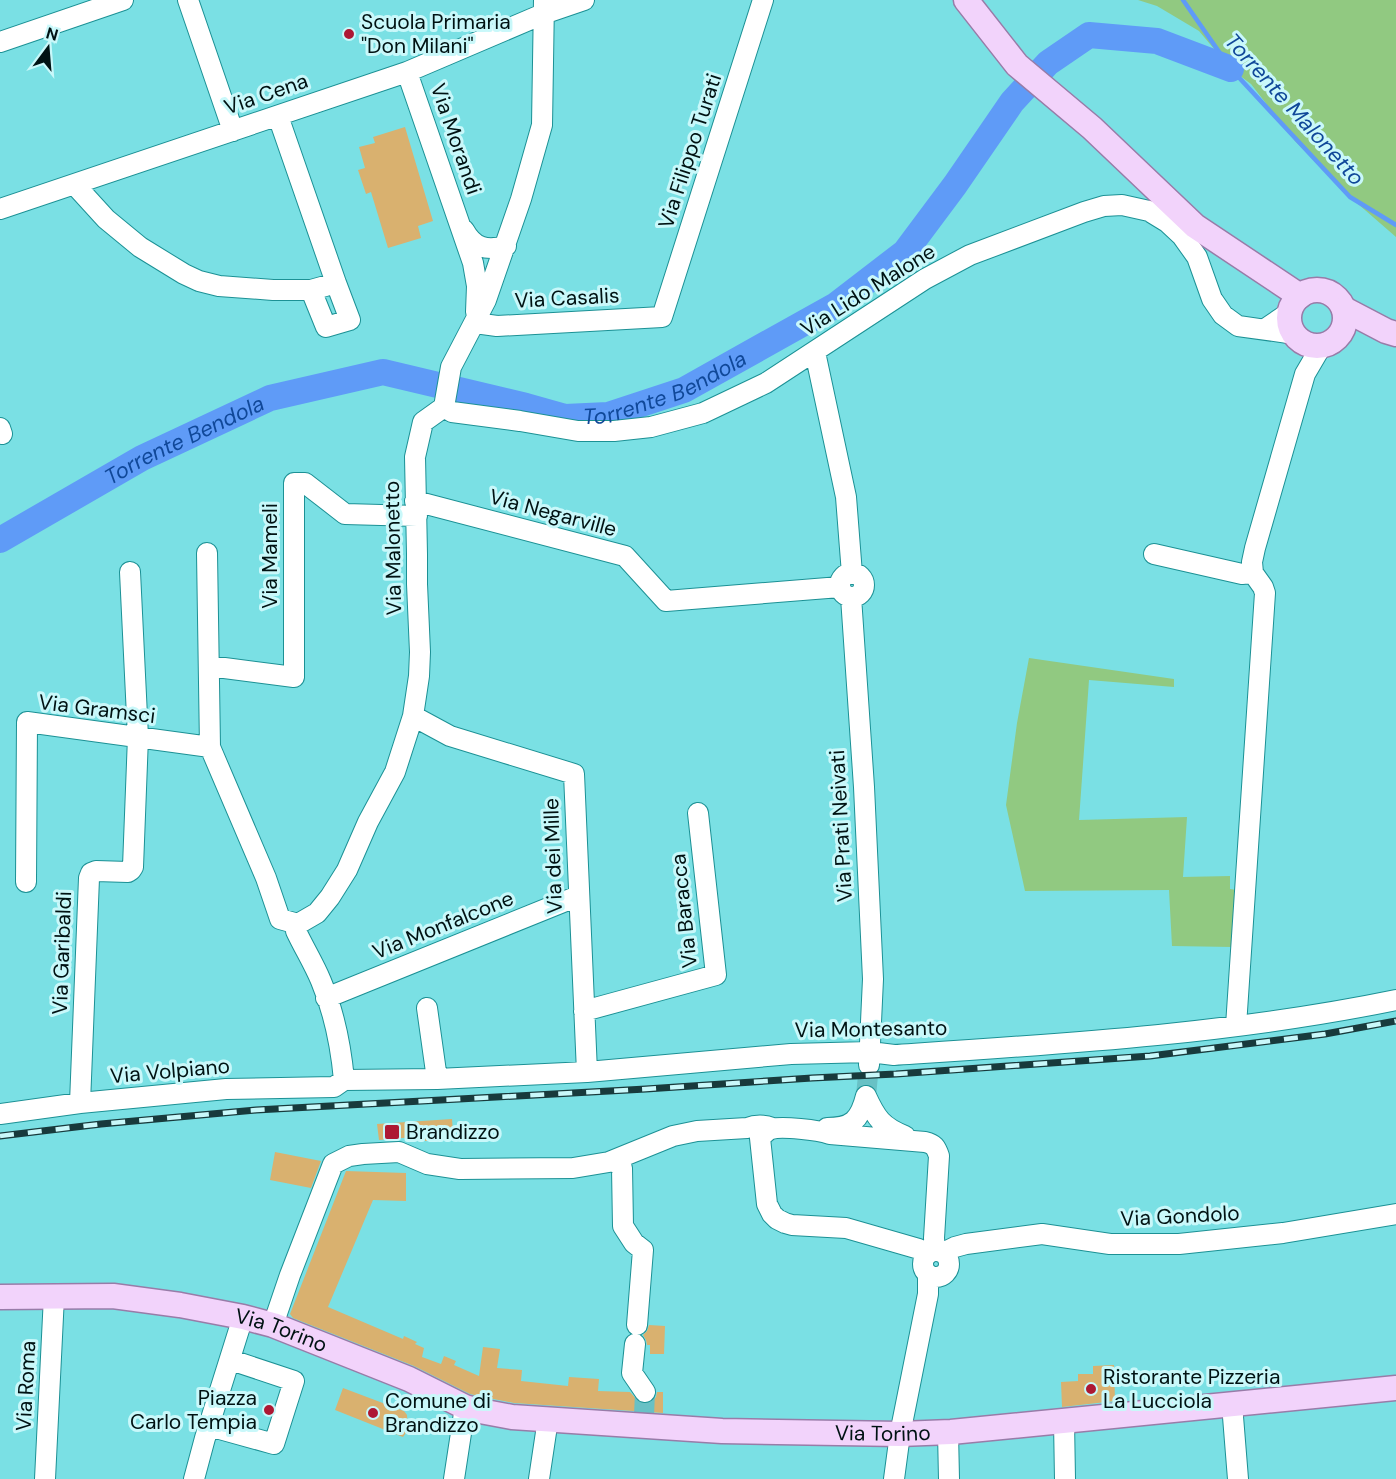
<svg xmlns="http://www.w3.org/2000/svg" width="1396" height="1479" font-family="'DM Sans',sans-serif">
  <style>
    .green { fill: #91c981 }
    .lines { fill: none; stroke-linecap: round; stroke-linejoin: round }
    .stream { stroke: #5f9bf7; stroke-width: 4.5 }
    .river { stroke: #5f9bf7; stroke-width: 26 }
    .building { fill: #d9b16f }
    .minor-tunnel { stroke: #68c1c5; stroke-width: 20; stroke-dasharray: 20 10; stroke-linecap: butt }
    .minor-casing { stroke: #1c9195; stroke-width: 22 }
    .major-casing { stroke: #987ca8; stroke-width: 27 }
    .minor { stroke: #fff; stroke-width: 20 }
    .major { stroke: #f2d3fb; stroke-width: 24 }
    .rail-casing { stroke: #183a3c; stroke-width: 7 }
    .rail { stroke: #c9f8fa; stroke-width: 4.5; stroke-dasharray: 14; stroke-linecap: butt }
    .poi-dot { fill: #ad1833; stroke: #c9f8fa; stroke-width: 2 }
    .labels { text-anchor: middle; stroke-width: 6; stroke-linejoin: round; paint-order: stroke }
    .poi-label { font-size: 21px; fill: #001213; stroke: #c9f8fa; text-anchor: start }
    .street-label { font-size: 21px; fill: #001213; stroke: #c9f8fa }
    .water-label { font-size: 22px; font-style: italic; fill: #104899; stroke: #c9f8fa }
  </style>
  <rect width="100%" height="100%" fill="#7ae0e4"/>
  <path class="green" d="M1138,0H1396V237L1350,197L1295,141L1251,84L1231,69L1199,31L1157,6Z
    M1029,658L1174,679V687L1089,680L1079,820L1187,817L1183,877L1230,876V889L1237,890L1232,947L1172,946L1169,890L1025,891L1006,805L1017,723Z"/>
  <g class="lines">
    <path class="stream" d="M1183,0L1231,69L1350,197L1396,225"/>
    <path class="river" id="s1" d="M0,540L142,458L270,398L383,372L526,406L565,417L608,415L684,390L836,305L905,252L955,185L1012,102L1048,63L1089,35L1157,41L1231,69"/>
  </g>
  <path class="building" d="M405,127L433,221L418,226L421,238L388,248L371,192L366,194L358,170L365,168L359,147L375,143L373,137Z
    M452,1119L453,1133L436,1134V1141H425V1136L379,1140L377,1124Z
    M275,1152L321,1161L311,1188L270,1180Z
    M346,1171L406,1173V1201L373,1200L328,1307L403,1339L404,1336L417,1342L415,1344L424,1348L422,1357L441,1364L444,1356L456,1361L454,1365L479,1376L483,1347L500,1349L497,1368L522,1370L521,1381L568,1386L569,1377L599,1379L598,1391L630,1392L639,1402L645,1404L652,1402L656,1397L657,1392H663V1413L514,1403L483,1397L470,1394L414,1366L293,1318L290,1314Z
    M649,1325L665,1326L664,1354H650V1345H647L646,1340L643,1335L647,1331Z
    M1114,1365L1115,1401L1062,1407L1061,1382L1078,1381V1374H1093V1366Z
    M343,1388L404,1411L407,1415L408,1430L403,1437L335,1410Z"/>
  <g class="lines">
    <path class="minor-tunnel" d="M866,1096L869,1065
      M644,1416L645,1392"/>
    <defs>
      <path id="minor" d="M188,0L233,131
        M0,42L123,0
        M407,72L473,263L477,286L476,312
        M278,116L336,283
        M75,185L106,219L140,247L184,274L199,281L219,286L273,290H311L336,283L350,320L326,327L311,290
        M0,209L407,72L543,14L584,0
        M464,230C474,248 486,251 506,246
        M475,323L497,326L662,317L763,0
        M1265,329L1290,312
        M815,352L846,497L852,574
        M444,407L452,412L520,421L578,431H614L651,427L703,413L766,383L925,279L970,255L1084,212L1104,206L1122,205L1149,211L1167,222L1182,236L1197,257L1212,299L1223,315L1238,326L1295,334
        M0,428L2,434
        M415,501L625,556L666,601L840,587
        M207,553L210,747L266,878L280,919L298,924
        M1154,554L1242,574L1253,573L1263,587L1265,593L1236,1026
        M1253,573L1252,562L1255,548L1305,374L1322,345
        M840 585a12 12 0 1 1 24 0a12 12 0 1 1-24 0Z
        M851,597L864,787L873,979L869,1065
        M209,666L294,677V483H305L345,514L417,516
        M413,716L450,736L574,774L587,1072
        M26,882L27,722L210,747
        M326,998L578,896
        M427,1008L437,1079
        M584,1011L716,975L698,813
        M344,1080C341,1047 334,1012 321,981C314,964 304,948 296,931L298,924L317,913L330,897L347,870L368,822L395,772L413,716L419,676L420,652L417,584V554L415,457L423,422L444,407L451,367L486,300L521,199L542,125L544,0
        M866,1096C876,1118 882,1127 905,1136
        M80,1103L89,878L91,873L96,871L128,872L131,870L133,867L138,737L130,572
        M0,1114L80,1103L226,1089L334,1087L344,1080L437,1079L587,1072L791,1054L870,1052L894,1055C1062,1044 1231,1034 1396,1000
        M827,1128C852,1128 860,1120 866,1096
        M614,1160L622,1168L623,1226L634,1243L643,1250L637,1325
        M923 1264a13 13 0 1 1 26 0a13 13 0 1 1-26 0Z
        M943,1253L955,1247L966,1244L1042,1234L1110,1244H1179L1283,1233L1396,1214
        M927,1255L919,1249L846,1228L792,1225L785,1223L777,1219L772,1214L767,1204L760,1138C763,1135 766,1131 771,1129C782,1126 818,1130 830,1134L925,1142C934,1144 936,1147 939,1156L934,1238L935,1251
        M273,1325L290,1275L333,1164L349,1156L363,1154L399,1152L427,1164L460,1169L573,1168L609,1162L673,1136L697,1131L747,1128C755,1125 765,1125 773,1128
        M635,1344L632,1373L645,1392
        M1232,1404L1238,1479
        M1064,1421L1065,1479
        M209,1426L274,1444L294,1381L231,1360
        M948,1432L949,1479
        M45,1479L54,1296
        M194,1479L205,1438L243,1317
        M454,1479L465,1407
        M539,1479L548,1419
        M894,1479L900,1434L928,1294V1274"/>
      <g id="major">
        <path d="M966,0L1017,65L1092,128L1195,226L1300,296"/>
        <circle cx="1317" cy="318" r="28"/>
        <path d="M1344,309L1386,331L1396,334"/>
        <path id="s2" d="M0,1297L113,1296L180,1305L243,1317L273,1325L409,1379L465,1407L480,1411L512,1417L722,1431L900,1434L951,1432L1396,1388"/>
      </g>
    </defs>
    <use href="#minor" class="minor-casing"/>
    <use href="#major" class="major-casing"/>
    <use href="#minor" class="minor"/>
    <use href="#major" class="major"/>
    <defs>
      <path id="rail" d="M0,1136L101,1124L256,1110L646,1089L812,1078L896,1074L1150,1056L1325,1034L1396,1021"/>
    </defs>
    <use href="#rail" class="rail-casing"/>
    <use href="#rail" class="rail"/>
  </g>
  <g class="poi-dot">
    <circle cx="349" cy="34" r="6"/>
    <rect x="384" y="1124" width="16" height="16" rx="3"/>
    <circle cx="1091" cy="1389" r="6"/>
    <circle cx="269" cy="1410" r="6"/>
    <circle cx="373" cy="1413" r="6"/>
  </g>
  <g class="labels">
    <g class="poi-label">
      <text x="361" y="29">Scuola Primaria<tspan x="361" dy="24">"Don Milani"</tspan></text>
      <text x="406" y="1139">Brandizzo</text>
      <text x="1103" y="1384">Ristorante Pizzeria<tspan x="1103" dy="24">La Lucciola</tspan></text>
      <text x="257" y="1405" text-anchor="end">Piazza<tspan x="257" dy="24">Carlo Tempia</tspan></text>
      <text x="385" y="1408">Comune di<tspan x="385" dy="24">Brandizzo</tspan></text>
    </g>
    <g class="street-label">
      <text transform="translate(266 94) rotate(-19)" y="7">Via Cena</text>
      <text transform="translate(456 139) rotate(71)" y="7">Via Morandi</text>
      <text transform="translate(690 151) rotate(-72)" y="7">Via Filippo Turati</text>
      <text transform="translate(868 290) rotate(-32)" y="7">Via Lido Malone</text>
      <text transform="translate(567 298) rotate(-3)" y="7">Via Casalis</text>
      <text transform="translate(553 513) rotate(15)" y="7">Via Negarville</text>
      <text transform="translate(393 548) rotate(-91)" y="7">Via Malonetto</text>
      <text transform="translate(270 556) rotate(-90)" y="7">Via Mameli</text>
      <text transform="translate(97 709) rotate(7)" y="7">Via Gramsci</text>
      <text transform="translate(841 826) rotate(-93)" y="7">Via Prati Neivati</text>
      <text transform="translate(553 856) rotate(-92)" y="7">Via dei Mille</text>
      <text transform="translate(684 911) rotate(-96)" y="7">Via Baracca</text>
      <text transform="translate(443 925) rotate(-22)" y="7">Via Monfalcone</text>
      <text transform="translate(62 953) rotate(-88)" y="7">Via Garibaldi</text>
      <text transform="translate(871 1029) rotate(-1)" y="7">Via Montesanto</text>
      <text transform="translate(170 1071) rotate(-5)" y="7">Via Volpiano</text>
      <text transform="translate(1180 1216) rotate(-3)" y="7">Via Gondolo</text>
      <text dy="7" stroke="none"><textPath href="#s2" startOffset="285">Via Torino</textPath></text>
      <text transform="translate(26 1386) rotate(-87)" y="7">Via Roma</text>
      <text dy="7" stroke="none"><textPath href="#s2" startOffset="904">Via Torino</textPath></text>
    </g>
    <g class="water-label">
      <text transform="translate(1295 109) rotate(48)" y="8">Torrente Malonetto</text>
      <text dy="8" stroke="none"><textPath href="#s1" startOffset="714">Torrente Bendola</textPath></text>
      <text dy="8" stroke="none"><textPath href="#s1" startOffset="210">Torrente Bendola</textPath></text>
    </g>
  </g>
  <g transform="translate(48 48) rotate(16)" stroke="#c9f8fa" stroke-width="4.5" paint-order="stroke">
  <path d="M0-4.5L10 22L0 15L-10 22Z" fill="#001213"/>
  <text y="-9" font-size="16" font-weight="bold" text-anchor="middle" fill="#001213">N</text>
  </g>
</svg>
